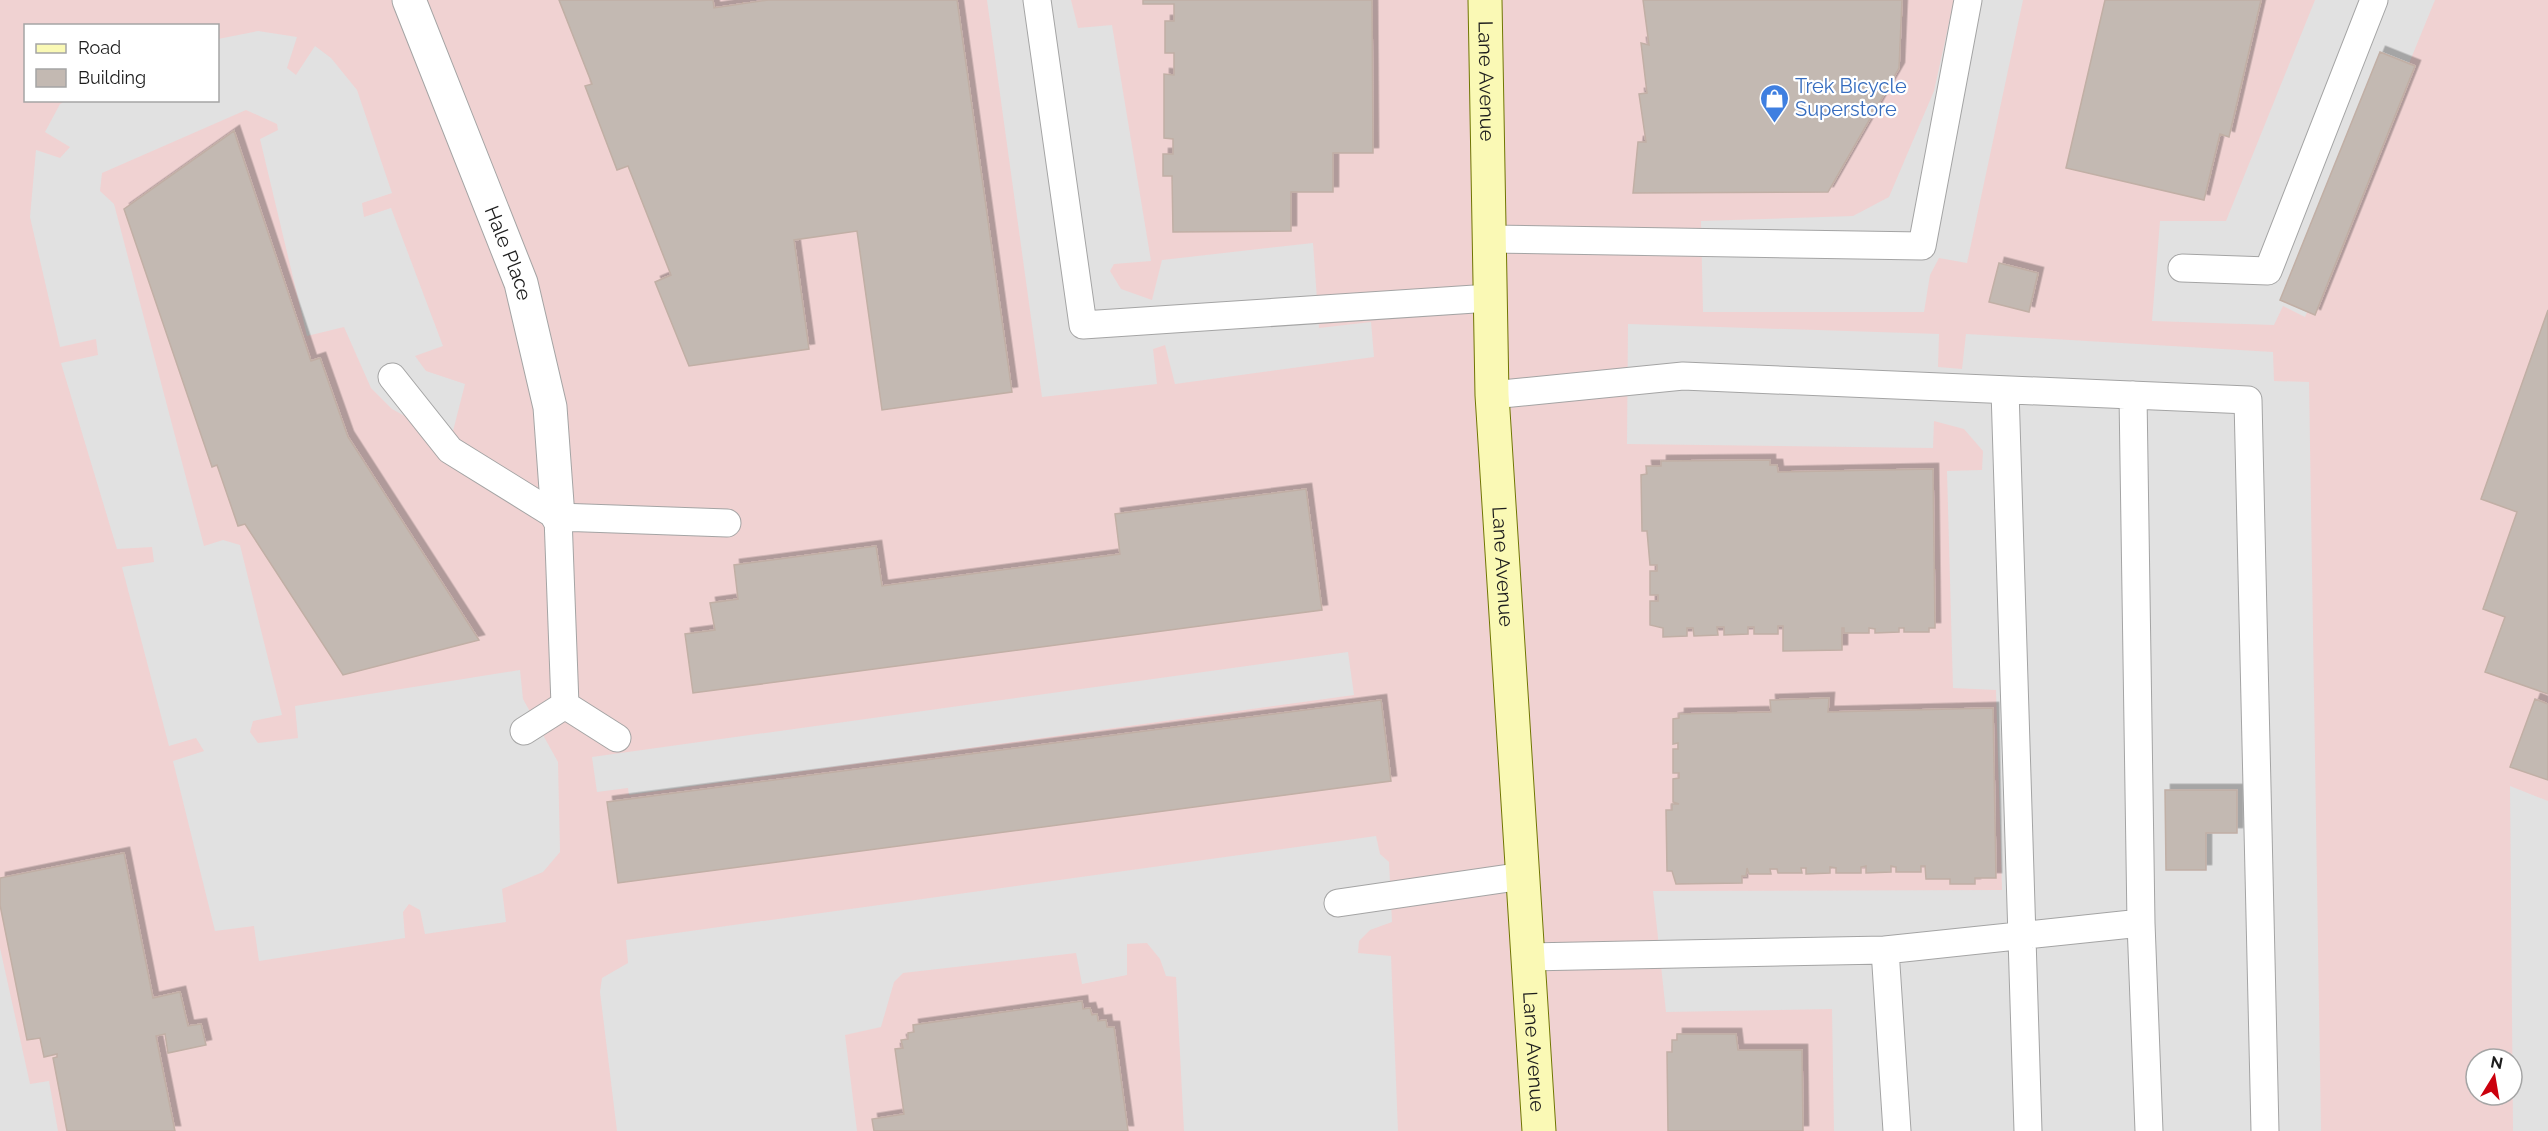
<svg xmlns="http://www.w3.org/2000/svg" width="2548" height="1131" font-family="Raleway,sans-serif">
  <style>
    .commercial { fill: #f0d2d2; fill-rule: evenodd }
    .parking { fill: #e1e1e1 }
    .building { fill: #c3b9b2; stroke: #c1afa5; stroke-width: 1.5; filter: url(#shadow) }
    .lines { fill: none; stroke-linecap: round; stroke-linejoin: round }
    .lane-casing { stroke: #a4a4a4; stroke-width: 29 }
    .street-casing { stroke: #a4a4a4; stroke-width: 35 }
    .secondary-casing { stroke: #707603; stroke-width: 35 }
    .lane { stroke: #fff; stroke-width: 27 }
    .street { stroke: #fff; stroke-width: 33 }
    .secondary { stroke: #faf9b5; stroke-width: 33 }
    .labels { text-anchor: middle; stroke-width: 4.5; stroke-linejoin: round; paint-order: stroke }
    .street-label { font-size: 20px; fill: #1d1d1d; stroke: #fff }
    .shop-label { font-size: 20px; fill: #366cbe; stroke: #fff; text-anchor: start }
  </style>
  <defs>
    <filter id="shadow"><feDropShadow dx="5.5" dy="-5.5" stdDeviation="0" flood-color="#0004"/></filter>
  </defs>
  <rect width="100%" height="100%" fill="#efeae3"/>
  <path class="commercial" d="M0,0H2548V1131H0ZM26,26H218V100H26ZM2476,1059H2512V1095H2476Z"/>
  <path class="parking" d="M987,0H1071L1078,28L1112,25L1151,261L1114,264L1110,271L1121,289L1152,300L1162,260L1313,243L1319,328L1371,322L1374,357L1175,384L1165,345L1153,349L1157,384L1042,397Z
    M1954,0H2023L1967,263L1939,258L1930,275L1924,312H1703L1701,221L1853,216L1889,197L1934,91Z
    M2315,0H2435L2305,317L2283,306L2274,325L2152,321L2160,221H2226Z
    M258,31L297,37L287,68L296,75L315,46L331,58L357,90L392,193L362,203L364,217L391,208L443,346L415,356L426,371L465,384L452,435L434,432L392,409L371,388L344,327L307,336L260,139L278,130L277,124L246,110L102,173L100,191L114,204L204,546L223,540L240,545L282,715L253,721L250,732L258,743L298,738L295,706L520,670L523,699L558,762L560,852L543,872L502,889L506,922L425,934L420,910L409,904L403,912L405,938L259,961L254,926L215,931L173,761L204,751L196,738L169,746L122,567L154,562L152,547L117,549L61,363L98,355L96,339L60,347L30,217L36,150L60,158L70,147L45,132L60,104L67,100H218V39Z
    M1628,324L1939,334L1938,367L1962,369L1966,334L2273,352L2274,381L2309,382L2321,1131H1834L1832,1009L1666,1012L1653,891L2002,890L1996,690L1953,688L1947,471L1982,470L1983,451L1964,429L1934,421L1933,448L1627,444Z
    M1348,652L1354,695L629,795L628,788L597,792L592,757Z
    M2510,786L2548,801V1131H2513Z
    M1376,836L1380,854L1389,862L1392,922L1370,930L1359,941L1358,953L1391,956L1398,1131H1184L1176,977L1166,976L1160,959L1147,943L1127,944V975L1082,984L1076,953L903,973L894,982L881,1027L845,1035L857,1131H617L600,992L602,978L628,963L626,940Z
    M0,948L30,1084L49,1081L58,1131H0Z"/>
  <path class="building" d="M559,0H713L714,8L768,0H957L1012,392L882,410L857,231L794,240L809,349L689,366L655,282L671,275L628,166L617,170L585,86L592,84Z
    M1143,0H1372L1373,153H1333V192H1291V231L1173,232L1172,176H1163V154H1173V139L1164,138V74L1174,75V53H1165V21H1174V4H1143Z
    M1643,0H1902L1899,68L1828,192L1633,193L1638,142H1646L1639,94L1647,93L1641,43L1649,45Z
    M2105,0H2261L2229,137L2220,134L2204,200L2066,168Z
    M2380,52L2415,66L2315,315L2280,300Z
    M234,131L311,361L320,358L348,437L479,640L343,675L245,524L238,526L217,465L212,467L124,209Z
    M1999,263L2038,273L2029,312L1989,302Z
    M2548,310V694L2485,672L2505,617L2483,609L2517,512L2481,499Z
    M1770,460V465H1777L1778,472L1933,469L1935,628H1929V632H1904V628H1899V632L1875,633V629L1869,628V633H1844V628H1842V650L1783,651V626H1778V634H1754V627H1748V634L1724,635V627H1717L1718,635L1694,636L1693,628H1687V636L1663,637V628L1650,625V601H1658V595H1650V571H1657V565H1650L1647,531H1642L1641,475L1647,474L1646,466H1661V461Z
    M1306,489L1322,610L693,693L685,634L715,630L710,603L738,599L734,565L876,546L882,586L1120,554L1115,514Z
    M1829,698L1828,712L1993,708L1996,878H1975V884H1950V879H1926L1925,866H1921V872H1896V867L1891,866V872L1866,873V866L1861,867V873H1836V868L1830,867V873L1806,874V868H1801L1802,873H1778L1777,869H1770L1771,874H1749L1747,868L1746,876H1742V883L1676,884L1672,871H1667L1666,810H1672V804H1679L1673,802V779L1679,778V773H1673V749H1678V743L1673,744V719L1679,718V714L1771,712L1770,700Z
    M2535,699L2548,704V780L2510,767Z
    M1381,700L1391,781L618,883L607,802Z
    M2165,790H2237V833H2206V870H2166Z
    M124,853L153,998L180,992L188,1026L201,1024L206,1045L168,1053L165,1034L156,1036L175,1131H67L53,1058L57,1057V1054L44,1057L40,1038L27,1040L0,905V878Z
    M1082,1001L1083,1009L1090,1008L1092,1015L1097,1014L1098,1021L1106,1020L1107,1027H1114L1128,1131H874L872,1119L904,1114L895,1049L903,1048L901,1040L908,1039V1033L914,1032L913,1025Z
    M1677,1034H1736L1738,1050H1802L1803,1131H1668L1667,1052H1672V1040H1677Z"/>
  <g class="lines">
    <defs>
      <path id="lane" d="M1037,0L1083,325L1490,298
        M1489,239L1922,246L1968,0
        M2182,268L2268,271L2374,0
        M392,377L450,450L558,517L727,523
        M2005,390L2028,1131
        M1492,395L1683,376L2248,400L2265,1131
        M565,705L617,738
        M524,731L565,705L558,517
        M1338,903L1523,876
        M2141,923L2149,1131
        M1885,950L2141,923L2133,395
        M1528,957L1885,950L1897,1131"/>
      <g id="street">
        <path id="s1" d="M409,0L521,283L550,407L558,517"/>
      </g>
      <g id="secondary">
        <path id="s2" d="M1485,0L1492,395L1539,1131"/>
      </g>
    </defs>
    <use href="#lane" class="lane-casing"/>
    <use href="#street" class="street-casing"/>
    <use href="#secondary" class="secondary-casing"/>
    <use href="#lane" class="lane"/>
    <use href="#street" class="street"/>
    <use href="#secondary" class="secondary"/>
  </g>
  <defs>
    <symbol id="shop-pin" viewBox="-11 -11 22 30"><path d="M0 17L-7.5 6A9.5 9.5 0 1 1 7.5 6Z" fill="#3f7fe0" stroke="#fff"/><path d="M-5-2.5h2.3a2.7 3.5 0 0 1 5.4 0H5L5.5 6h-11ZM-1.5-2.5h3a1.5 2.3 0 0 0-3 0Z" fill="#fff"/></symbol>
  </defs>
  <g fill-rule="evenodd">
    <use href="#shop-pin" x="1758" y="82" width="33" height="45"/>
  </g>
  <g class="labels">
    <g class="street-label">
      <text dy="7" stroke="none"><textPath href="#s2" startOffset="81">Lane Avenue</textPath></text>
      <text dy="7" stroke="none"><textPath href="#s1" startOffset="272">Hale Place</textPath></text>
      <text dy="7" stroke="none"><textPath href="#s2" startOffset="567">Lane Avenue</textPath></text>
      <text dy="7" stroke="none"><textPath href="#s2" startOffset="1053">Lane Avenue</textPath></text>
    </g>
    <g class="shop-label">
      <text x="1795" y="93">Trek Bicycle<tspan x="1795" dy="23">Superstore</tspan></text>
    </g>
  </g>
  <rect x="24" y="24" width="195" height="78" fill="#ffffff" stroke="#a5a5a5" stroke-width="1.5"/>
  <rect x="36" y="44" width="30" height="9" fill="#faf9b5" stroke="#a5a5a5" stroke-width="1.5"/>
  <text x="78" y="54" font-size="18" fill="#1d1d1d">Road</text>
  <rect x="36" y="69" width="30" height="18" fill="#c3b9b2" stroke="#a5a5a5" stroke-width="1.5"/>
  <text x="78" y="84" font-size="18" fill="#1d1d1d">Building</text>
  <g transform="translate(2494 1077) rotate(11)"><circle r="28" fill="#ffffff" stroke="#a5a5a5" stroke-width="1.5"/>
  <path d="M0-4.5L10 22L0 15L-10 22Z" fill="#cb000d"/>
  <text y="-9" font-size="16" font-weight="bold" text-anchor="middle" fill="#1d1d1d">N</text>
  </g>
</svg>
